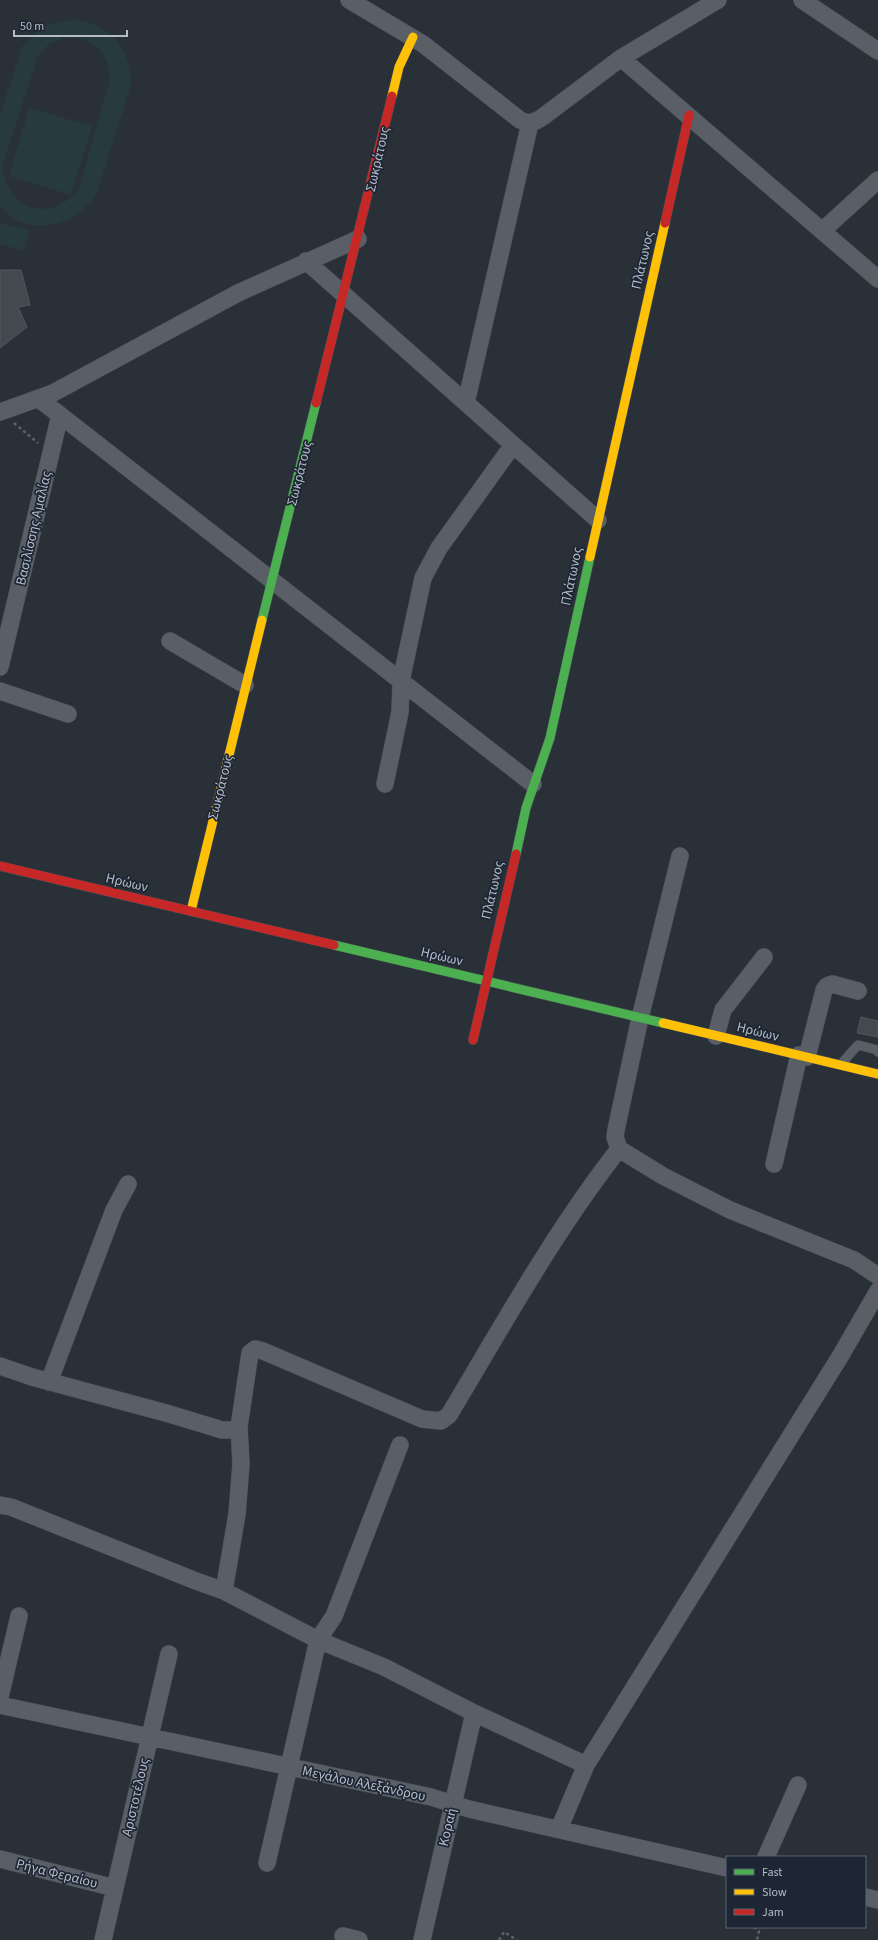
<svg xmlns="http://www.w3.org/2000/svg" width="878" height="1940" font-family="'Source Sans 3',sans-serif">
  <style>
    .grass { fill: #273a3e; fill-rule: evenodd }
    .building { fill: #444950; stroke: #52575f }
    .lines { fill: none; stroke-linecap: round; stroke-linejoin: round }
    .lane-casing { stroke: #484c53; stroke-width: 10 }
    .street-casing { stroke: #484c53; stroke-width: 18 }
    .fast-casing { stroke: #484c53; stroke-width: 10 }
    .slow-casing { stroke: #484c53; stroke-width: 10 }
    .jam-casing { stroke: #484c53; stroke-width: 10 }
    .path { stroke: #5d636a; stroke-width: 2.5; stroke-dasharray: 3 3; stroke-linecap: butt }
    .lane { stroke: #5a5e66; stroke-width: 9 }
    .street { stroke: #5a5e66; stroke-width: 17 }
    .fast { stroke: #4caf50; stroke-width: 9 }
    .slow { stroke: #ffc107; stroke-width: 9 }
    .jam { stroke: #c62828; stroke-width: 9 }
    .labels { text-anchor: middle; stroke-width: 3.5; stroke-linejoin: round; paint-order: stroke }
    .street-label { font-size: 14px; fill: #b4bcc9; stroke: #1d2633 }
  </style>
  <rect width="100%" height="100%" fill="#2a3038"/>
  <path class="grass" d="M72,20C110,23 131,47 131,85L97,193C76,227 28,240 0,206V115L22,47L39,30L49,24ZM66,37C92,36 109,52 110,79L79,188C53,225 3,210 3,164L38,56L50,43Z
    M29,108L92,126L71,195L9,176Z
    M0,223L29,230L24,251L0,244Z"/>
  <path class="building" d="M0,270H21L30,305L18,307L27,327L0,348Z
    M861,1017L878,1021V1037L857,1033Z"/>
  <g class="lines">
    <defs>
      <path id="lane" d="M841,1064L858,1045L877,1050L878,1052"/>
      <path id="street" d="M349,0L423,44L520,120C529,125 536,122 544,116L621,58L718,0
        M802,0L878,51
        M621,58L878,279
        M822,231L878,180
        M306,261L598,520
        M466,403L530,123
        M0,412L53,393L238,293L358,239
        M60,415L533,784
        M170,641L245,685
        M0,667L60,415L39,399
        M0,691L68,714
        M385,784L400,712L401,681L423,578L439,548L513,445
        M680,856L640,1018L616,1130L615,1137L619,1149L663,1176L730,1210L854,1260L878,1276
        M716,1036L723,1010L764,957
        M807,1057L824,990L827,986L832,984L858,991
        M774,1164L799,1055
        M0,1366L32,1377L166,1413L222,1430H231L239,1427
        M49,1382L114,1210L128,1184
        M0,1505L11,1507L196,1581L224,1591L318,1640L384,1667L474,1713L586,1765
        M224,1591L237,1514L241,1464L239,1427L250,1353L255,1349L263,1351L422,1419L441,1421L449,1415C503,1325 554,1232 619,1149
        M0,1697L19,1616
        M0,1705L431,1797L469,1809L727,1868
        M559,1829L586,1765L841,1355L878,1291
        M766,1857L798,1785
        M0,1859L115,1888
        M267,1863L318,1640L334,1616L400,1445
        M865,1897L878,1900
        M343,1936L359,1940
        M103,1940L169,1654
        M422,1940L474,1713"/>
      <path id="fast" d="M262,620L316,403
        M516,854L526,808L550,738L590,557
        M334,945L663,1023"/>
      <path id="slow" d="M392,96L399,67L413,37
        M590,557L665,223
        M191,911L262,620
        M663,1023L878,1074"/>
      <path id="jam" d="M665,223L689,115
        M316,403L392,96
        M0,866L334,945
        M473,1040L516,854"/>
    </defs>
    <use href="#lane" class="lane-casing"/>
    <use href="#street" class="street-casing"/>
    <use href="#fast" class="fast-casing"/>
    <use href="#slow" class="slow-casing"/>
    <use href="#jam" class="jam-casing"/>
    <path class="path" d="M14,423L38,443
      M754,1927L759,1931L757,1940
      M499,1940L504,1932L517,1940"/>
    <use href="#lane" class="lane"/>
    <use href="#street" class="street"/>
    <use href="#fast" class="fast"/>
    <use href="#slow" class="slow"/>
    <use href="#jam" class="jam"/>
  </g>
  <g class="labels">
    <g class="street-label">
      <text transform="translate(377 159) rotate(-77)" y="5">Σωκράτους</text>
      <text transform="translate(642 260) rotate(-77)" y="5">Πλάτωνος</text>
      <text transform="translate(299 473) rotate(-76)" y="5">Σωκράτους</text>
      <text transform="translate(33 528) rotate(-77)" y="5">Βασιλίσσης Αμαλίας</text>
      <text transform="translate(571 576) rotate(-78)" y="5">Πλάτωνος</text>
      <text transform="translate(220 787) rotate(-76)" y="5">Σωκράτους</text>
      <text transform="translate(127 882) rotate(13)" y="5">Ηρώων</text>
      <text transform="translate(492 890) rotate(-77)" y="5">Πλάτωνος</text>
      <text transform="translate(442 956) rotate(13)" y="5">Ηρώων</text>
      <text transform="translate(758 1031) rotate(14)" y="5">Ηρώων</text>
      <text transform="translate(364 1783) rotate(12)" y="5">Μεγάλου Αλεξάνδρου</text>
      <text transform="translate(135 1797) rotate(-77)" y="5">Αριστοτέλους</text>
      <text transform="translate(447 1827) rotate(-77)" y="5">Κοραή</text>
      <text transform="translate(57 1873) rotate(14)" y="5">Ρήγα Φεραίου</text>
    </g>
  </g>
  <rect x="726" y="1856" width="140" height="72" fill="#1d2633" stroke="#59626f"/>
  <rect x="734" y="1869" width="20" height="6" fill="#4caf50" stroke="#59626f"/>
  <text x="762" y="1876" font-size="12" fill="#b4bcc9">Fast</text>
  <rect x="734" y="1889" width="20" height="6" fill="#ffc107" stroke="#59626f"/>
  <text x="762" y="1896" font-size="12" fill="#b4bcc9">Slow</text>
  <rect x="734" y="1909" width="20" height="6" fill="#c62828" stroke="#59626f"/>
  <text x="762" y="1916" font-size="12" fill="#b4bcc9">Jam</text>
  <path d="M14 30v6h113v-6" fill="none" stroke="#b4bcc9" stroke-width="2"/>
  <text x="20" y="30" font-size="12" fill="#b4bcc9" stroke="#1d2633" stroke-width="3" paint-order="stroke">50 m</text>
</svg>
